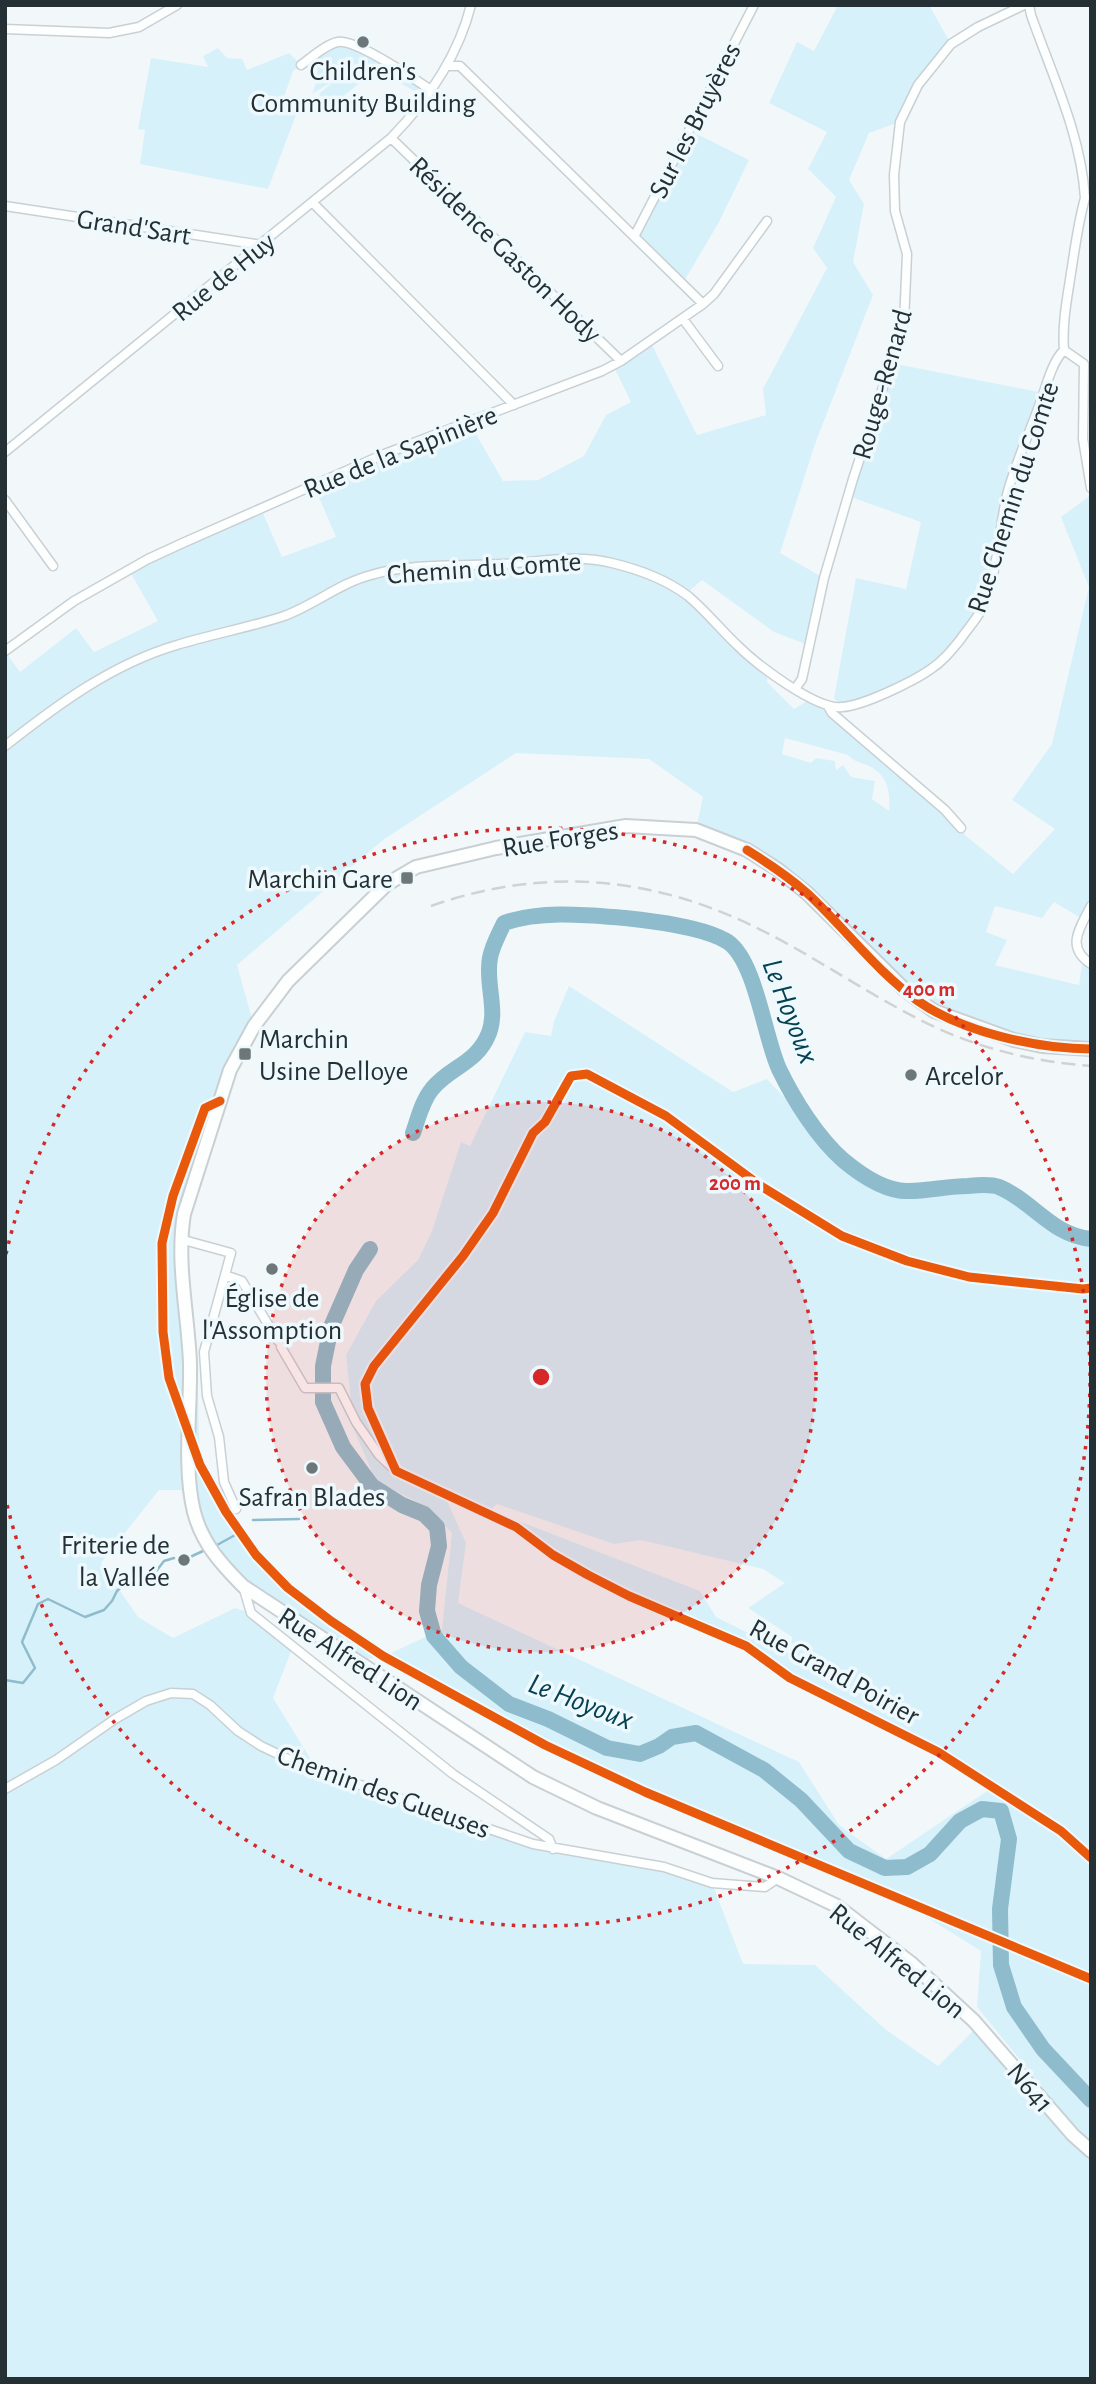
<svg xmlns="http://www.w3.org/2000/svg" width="1096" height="2384" font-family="'Alegreya Sans',sans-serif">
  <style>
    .green { fill: #d7f1fb; fill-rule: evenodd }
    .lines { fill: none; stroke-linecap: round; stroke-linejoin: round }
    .stream { stroke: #8fbccc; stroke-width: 2.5 }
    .river { stroke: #8fbccc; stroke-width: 16 }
    .street-casing { stroke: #c9d0d4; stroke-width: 11 }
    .secondary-casing { stroke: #c9d0d4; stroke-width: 16 }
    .street { stroke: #fdfefe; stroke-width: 8 }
    .secondary { stroke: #fdfefe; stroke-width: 12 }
    .rail { stroke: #d0d2d3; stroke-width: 2.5; stroke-dasharray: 14 7; stroke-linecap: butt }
    .cycleway-casing { stroke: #eef9fe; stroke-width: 13 }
    .cycleway { stroke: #e8590c; stroke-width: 9 }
    .ring { fill: none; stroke: #d62828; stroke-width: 3.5; stroke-dasharray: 3.5 7 }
    .poi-dot { fill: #6d7679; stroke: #eef9fe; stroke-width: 2.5 }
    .labels { text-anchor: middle; stroke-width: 7; stroke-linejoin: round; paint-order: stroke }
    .poi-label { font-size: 28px; fill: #253034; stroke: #eef9fe }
    .street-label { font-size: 28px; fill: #253034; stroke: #eef9fe }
    .water-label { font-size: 30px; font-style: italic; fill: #064151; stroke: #eef9fe }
    .centre { fill: #d62828; stroke: #eef9fe; stroke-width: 3.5 }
    .ring-label { font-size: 21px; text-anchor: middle; font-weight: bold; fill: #d62828; stroke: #eef9fe; stroke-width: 7; stroke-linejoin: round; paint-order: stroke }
  </style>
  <rect width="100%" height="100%" fill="#f2f8fa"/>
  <path class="green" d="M838,5H929L951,44L918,85L900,122L869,133L849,180L864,204L853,262L873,295L815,444L780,553L824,578L808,645L774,632L702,580L686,594L768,671L767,682L794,709L812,698L828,706L961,828L966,836L1013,874L1055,829L1012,800L1052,744L1089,587L1061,517L1091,495V906L1084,920L1054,902L1042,918L995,906L986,932L1007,940L995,965L1079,985L1083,958L1091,964V1049L1042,1046L934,1011L777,869L696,830L703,797L649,759L516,753L383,840L237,965L254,1026L230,1070L180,1239L197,1355L200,1466L226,1512L256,1555L288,1588L331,1621L383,1656L357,1661L219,1562L190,1490H159L101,1563L138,1617L173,1638L235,1608L251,1613L293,1646L273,1698L318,1771L533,1844L664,1867L712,1883L743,1964L815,1965L885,2029L938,2066L974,2030L1068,2138L1091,2158V2379H5V651L20,672L76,628L94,652L158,621L129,570L261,509L282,557L336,537L314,486L469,422L503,481L538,480L584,456L606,415L631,402L613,365L650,341L697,435L766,415L763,389L827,268L813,248L836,197L808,169L827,132L769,103L797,42L814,51ZM785,738L848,755C856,764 864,762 874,769C889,779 890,794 889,811L872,799L875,781L851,777L843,765L836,770L835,761L816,758L811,763L782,754Z
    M346,42L421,83L416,92L374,68L355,87L329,107L319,94L335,80L312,94L317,80L318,54Z
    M218,48L227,58L242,59L247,70L289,53L301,65L293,71L280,108L296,115L268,189L140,164L145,130L138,129L151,58L208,67L203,56Z
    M689,130L749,160L719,222L683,283L635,235Z
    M891,363L1044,393L1013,475L980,611L930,670L843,707L834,698L856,578L906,589L921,522L848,496Z
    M569,986L733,1092L767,1079L843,1160L880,1185L908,1192L946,1186L998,1187L1031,1208L1059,1230L1091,1239V2142L1078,2131L977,2007L981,1951L872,1883L644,1788L498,1716L391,1653L442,1629L452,1533L425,1506L376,1481L354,1430L346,1355L376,1301L418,1260L432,1231L461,1142L470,1146L525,1032L551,1036L554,1021ZM451,1497L516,1527L588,1575L746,1646L790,1678L938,1752L993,1787L886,1859L839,1825L799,1762L458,1603L466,1543L448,1503ZM497,1504L614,1544L641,1540L763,1569L785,1583L748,1608L792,1637L791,1654L716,1617L700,1591L490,1510Z"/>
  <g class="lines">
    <path class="stream" d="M253,1520L299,1519
      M217,1545L237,1534
      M190,1557L203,1551
      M5,1680L23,1683L35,1668L22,1642L38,1604L48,1599L85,1617L104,1610L112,1601L117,1591L135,1574H154L164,1561L174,1558"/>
    <path class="river" d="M413,1133C418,1119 422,1101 432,1089C449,1067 477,1064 489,1033C498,1009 485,982 490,958C492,946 499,934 504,923C541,910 587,915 625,918C653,921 705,927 728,942C756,962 764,1036 779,1069C794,1100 817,1137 843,1160C861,1175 886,1192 909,1191C929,1191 948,1186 968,1186C977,1185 991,1184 999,1187C1033,1201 1051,1235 1091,1239
      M370,1249L356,1270L331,1327L323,1366V1402L343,1447L372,1486L402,1505L424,1514L437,1527L439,1546L429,1585L427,1611L434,1636L461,1667L509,1704L548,1719L607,1748L640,1754L659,1746L672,1737L696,1733L764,1770L801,1800L849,1851L885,1868L907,1867L930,1854L960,1821L982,1809L1001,1811L1009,1839L1000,1909L1001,1965L1014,2007L1043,2049L1091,2100"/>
    <defs>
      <path id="street" d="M1029,5L1031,15C1052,75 1081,134 1085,198C1078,223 1075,248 1071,273C1067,300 1062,323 1064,350
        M5,29L109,33L139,27L177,5
        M301,65C311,58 326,44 338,42C356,39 414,79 431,90
        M446,66H460L703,304
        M391,138L621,361
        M313,203L514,405
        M5,206L262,245
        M635,235L754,5
        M683,319L718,366
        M1064,350L1084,364L1083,439L1091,488
        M5,452L391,138C428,100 458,57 471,5
        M5,500L53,566
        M5,651L74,601L148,559L185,542L382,455L602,371L621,361L703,304L714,294L767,221
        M795,689L802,679L824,578L853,479L904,323L907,254L895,211L894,175L900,122L918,85L951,44L978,27L1024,5
        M828,706L832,713L945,810L961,828
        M5,746C57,705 112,664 177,645C212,634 248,628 284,616C314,605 340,583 371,575C411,563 461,566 502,564C539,562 576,554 612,563C637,569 667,580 688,596C706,611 720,629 737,645C756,664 816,710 842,707C863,706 914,681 931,669C943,661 951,651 960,640C966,631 975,621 980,612C999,575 998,529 1008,491C1016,462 1029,434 1039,406C1046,388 1051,363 1064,350
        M1091,906C1080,928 1065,947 1091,964
        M180,1239L231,1253L204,1352L207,1396L219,1437L224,1482L236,1509
        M225,1275L242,1281L278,1341
        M281,1347L305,1388H339L356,1422L379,1455L396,1471L516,1527L553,1555L588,1575L629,1596L746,1646L790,1678L938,1752L1061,1831L1091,1858
        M243,1586L251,1613L453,1774L549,1839L553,1849
        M5,1789L56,1760L115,1719L146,1701L171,1693L193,1694L210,1705L238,1731L261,1746L299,1764L533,1844L664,1867L712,1883L765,1887L778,1878"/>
      <path id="secondary" d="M1091,1049L1042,1046L1014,1040L934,1011L906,991L807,893L777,869L747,850L696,830L626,826L496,848L416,867L387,884L288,981L254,1026L230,1070L184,1214C176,1263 188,1313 190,1363C191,1409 183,1468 194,1512C202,1543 221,1564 243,1586L533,1777L597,1808L778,1878L837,1906L911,1963L974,2021L1073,2135L1091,2151"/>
    </defs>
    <use href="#street" class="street-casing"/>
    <use href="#secondary" class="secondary-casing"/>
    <use href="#street" class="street"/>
    <use href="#secondary" class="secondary"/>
    <path class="rail" d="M431,906C542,867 649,875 755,927C817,957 874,999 937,1028C985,1050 1037,1062 1091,1066"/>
    <defs>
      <path id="cycleway" d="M747,850C768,863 789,877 807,893C845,928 876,971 918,1001C962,1032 1038,1049 1091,1049
        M220,1101L205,1108L173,1196L162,1243L163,1332L169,1378L200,1465L226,1512L256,1555L288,1588L331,1621L383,1656L545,1745L645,1792L1091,1979
        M1091,1288L1083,1289L969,1277L907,1261L842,1236L761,1186L666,1116L587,1074L571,1076L545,1122L533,1133L493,1213L463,1256L374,1366L365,1384L368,1408L396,1471L516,1527L553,1555L588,1575L629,1596L746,1646L790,1678L938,1752L1061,1831L1091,1858"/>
    </defs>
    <use href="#cycleway" class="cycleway-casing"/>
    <use href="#cycleway" class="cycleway"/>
  </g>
  <circle cx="541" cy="1377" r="275" fill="#d62828" fill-opacity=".12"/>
  <g class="ring">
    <circle cx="541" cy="1377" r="275"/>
    <path d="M6 1254A549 549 0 1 1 6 1500"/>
  </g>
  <g class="poi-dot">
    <circle cx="363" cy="42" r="7"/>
    <rect x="400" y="871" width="14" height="14" rx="3.5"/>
    <rect x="238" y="1047" width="14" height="14" rx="3.5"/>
    <circle cx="911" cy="1075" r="7"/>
    <circle cx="272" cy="1269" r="7"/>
    <circle cx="312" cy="1468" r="7"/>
    <circle cx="184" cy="1560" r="7"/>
  </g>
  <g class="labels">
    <g class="poi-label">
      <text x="363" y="80">Children's<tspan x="363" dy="32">Community Building</tspan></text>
      <text x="393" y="888" text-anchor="end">Marchin Gare</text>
      <text x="259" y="1048" text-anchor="start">Marchin<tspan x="259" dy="32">Usine Delloye</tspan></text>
      <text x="925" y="1085" text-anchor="start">Arcelor</text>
      <text x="272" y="1307">Église de<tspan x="272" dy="32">l'Assomption</tspan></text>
      <text x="312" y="1506">Safran Blades</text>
      <text x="170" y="1554" text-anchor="end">Friterie de<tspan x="170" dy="32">la Vallée</tspan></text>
    </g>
    <g class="street-label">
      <text transform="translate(694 120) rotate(-63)" y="10">Sur les Bruyères</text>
      <text transform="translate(134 226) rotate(9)" y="10">Grand'Sart</text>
      <text transform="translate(506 249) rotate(44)" y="10">Résidence Gaston Hody</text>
      <text transform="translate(223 276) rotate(-39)" y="10">Rue de Huy</text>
      <text transform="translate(881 384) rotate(-74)" y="10">Rouge-Renard</text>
      <text transform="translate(400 451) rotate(-22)" y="10">Rue de la Sapinière</text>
      <text transform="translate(1012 497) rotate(-72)" y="10">Rue Chemin du Comte</text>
      <text transform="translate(484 567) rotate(-4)" y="10">Chemin du Comte</text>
      <text transform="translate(560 838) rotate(-9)" y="10">Rue Forges</text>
      <text transform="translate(351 1658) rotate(33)" y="10">Rue Alfred Lion</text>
      <text transform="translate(835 1671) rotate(29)" y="10">Rue Grand Poirier</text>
      <text transform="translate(384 1791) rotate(20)" y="10">Chemin des Gueuses</text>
      <text transform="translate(898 1960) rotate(39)" y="10">Rue Alfred Lion</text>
      <text transform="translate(1031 2087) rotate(50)" y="10">N641</text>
    </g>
    <g class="water-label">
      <text transform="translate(791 1011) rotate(69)" y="10">Le Hoyoux</text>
      <text transform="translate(581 1701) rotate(21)" y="10">Le Hoyoux</text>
    </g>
  </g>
  <circle cx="541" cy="1377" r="10" class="centre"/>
  <g class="ring-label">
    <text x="929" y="996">400 m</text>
    <text x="735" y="1190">200 m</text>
  </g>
  <rect width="1096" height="2384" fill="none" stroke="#253034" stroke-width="14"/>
</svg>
